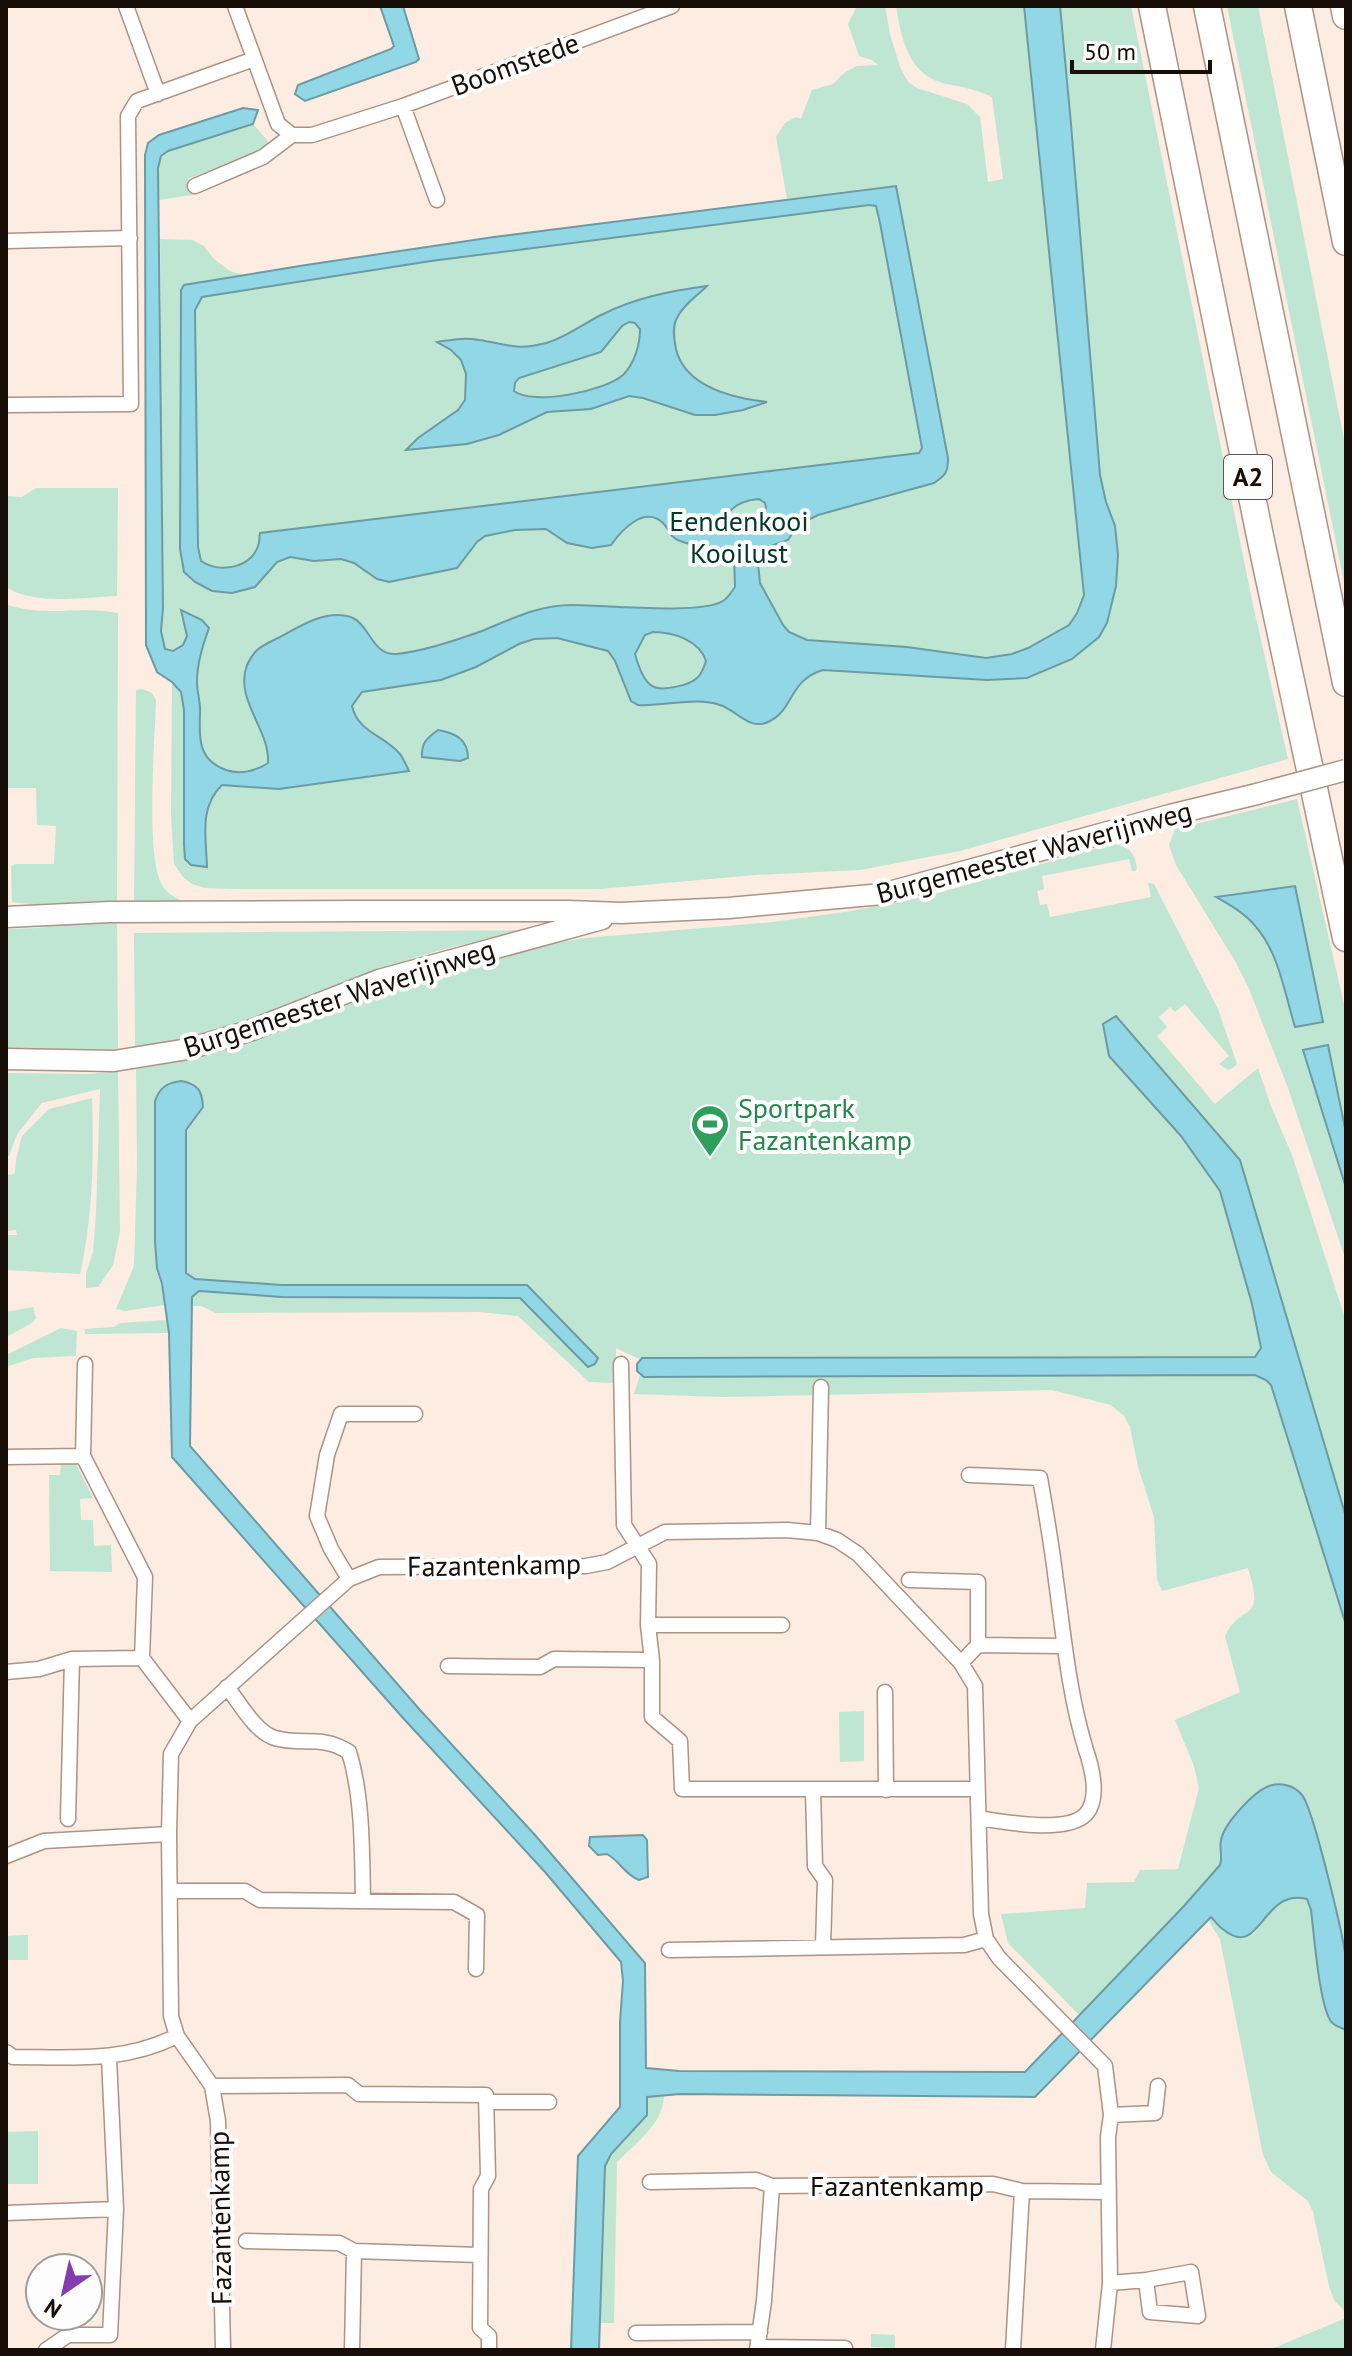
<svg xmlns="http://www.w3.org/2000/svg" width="1352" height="2356" font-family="'PT Sans',sans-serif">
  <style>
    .green { fill: #bfe6d3; fill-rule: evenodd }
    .water { fill: #91d7e6; stroke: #6c9ba3; stroke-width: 2; fill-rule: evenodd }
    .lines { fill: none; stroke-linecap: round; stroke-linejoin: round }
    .street-casing { stroke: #ac9383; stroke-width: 17 }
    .secondary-casing { stroke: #ac9383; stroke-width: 23 }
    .highway-casing { stroke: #ac9383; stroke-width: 29 }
    .street { stroke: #fff; stroke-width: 14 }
    .secondary { stroke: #fff; stroke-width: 20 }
    .highway { stroke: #fff; stroke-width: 26 }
    .secondary-bridge-casing { stroke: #ac9383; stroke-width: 23; stroke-linecap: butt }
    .secondary-bridge { stroke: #fff; stroke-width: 20 }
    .labels { text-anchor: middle; stroke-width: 8; stroke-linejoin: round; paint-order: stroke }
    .shield { fill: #fdfdfd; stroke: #5c5652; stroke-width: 2 }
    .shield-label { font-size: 26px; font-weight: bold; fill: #170e08 }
    .street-label { font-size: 28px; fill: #170e08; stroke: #fdfdfd }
    .park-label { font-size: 28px; fill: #043927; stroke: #fdfdfd }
    .leisure-label { font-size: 28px; fill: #27864d; stroke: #fdfdfd; text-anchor: start }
  </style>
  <rect width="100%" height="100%" fill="#fcece1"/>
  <path class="green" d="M857,6H885L890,34L900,67L908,82L917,88L967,104L980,117L988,182L1003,179L992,97C976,89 960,87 943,83C908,74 901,37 896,6H1024L1084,595L1073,620L1116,586L1118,555L1115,526L1106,502L1100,475L1071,124L1060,6H1131L1253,605L1288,759L960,851L860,870L755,875L600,889H237L205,888L192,884L183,877L174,864L171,816L172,682L181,691L153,648L161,295L160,239L192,240L204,246L214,259L230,271L243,275L185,285L888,186L787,199L776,137L785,123L796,117L801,119L812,90L833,84L844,73L856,66L878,65L872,60L859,56L848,24Z
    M1227,6H1258L1346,449V592Z
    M253,124L268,141L266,149L188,179L192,195L159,200C158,183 153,162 168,151Z
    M36,488H118L117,596C83,597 36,606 6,587V496L22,497Z
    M6,604C42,618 81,605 118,613L117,907L70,909L12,902L11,866L15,864H54L56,826L37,825L36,788H6Z
    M142,689L152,693L156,700C155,740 145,854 162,885C168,896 182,901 193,906L134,907L136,690Z
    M1297,799L1346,1013V1133L1328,1045L1303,1050L1346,1188V1261L1288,1088L1249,989L1235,961L1176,865L1169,845L1175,829ZM1294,886L1295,1026C1285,995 1279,953 1257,927C1247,915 1231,906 1217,897Z
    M1112,844C1129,846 1135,852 1137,869L1135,871H1132L1129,859L1042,876L1044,889L1037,891L1040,905L1047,904L1050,917L1151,897L1148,883L1154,884L1218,1009L1237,1064L1233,1068L1228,1070L1219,1064L1229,1056L1185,1004L1175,1012L1170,1007L1159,1017L1167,1027L1157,1036L1215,1104L1258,1068L1271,1106L1292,1155L1346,1321V1517L1240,1160L1181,1136L1220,1191L1252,1304L1261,1348L1254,1357L639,1359L616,1348V1383L589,1382L518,1316L480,1312L216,1313L201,1306H192V1297L199,1291L282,1297L520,1298L588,1367L527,1285H282L195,1279L186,1273V1130L203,1107L199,1087L192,1083L181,1081L155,1101C154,1155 153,1209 156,1263C158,1277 163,1291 164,1305L125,1311L116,1309L134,1266L137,1166L136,1069L195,1058L302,1023L408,981L517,949L585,938L773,922L851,911L928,896Z
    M117,918L118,1049L90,1053L6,1050V929L38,928L74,920Z
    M527,930C487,939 447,947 408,960C318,991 231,1035 135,1047L134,933Z
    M118,1071L120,1232L113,1265L98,1287L86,1288V1273L93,1252L96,1213L100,1089L42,1103L17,1134L9,1156L6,1157V1073L89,1074Z
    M92,1098C94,1156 93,1217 80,1274L6,1270V1235H17L16,1230L6,1231V1175L15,1174L16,1159L22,1136L49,1109Z
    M33,1307L36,1318L32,1323L6,1337V1312Z
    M166,1320L169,1333L85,1334V1329L114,1327L120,1323Z
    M61,1328L77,1331L76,1356L33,1358L6,1367V1355Z
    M640,1375L644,1377L1255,1375L1266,1380L1271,1385L1346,1625V1958C1337,1922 1329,1885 1320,1849C1316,1833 1313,1809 1303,1796C1294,1784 1276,1781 1264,1789C1247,1799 1225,1821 1221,1840C1219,1849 1223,1856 1220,1865L1184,1906L1080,2016L1008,1943L1001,1914L1085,1908L1087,1883L1134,1882L1140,1870L1178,1869L1199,1788L1194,1766L1175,1720L1240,1692L1225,1636C1242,1601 1266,1625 1248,1568L1162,1591L1157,1579L1154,1517L1138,1467L1130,1427L1124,1416L1111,1405L1052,1390L725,1397L634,1394Z
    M75,1462L93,1498L80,1499L81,1520H93L94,1546L111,1545L112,1572L50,1571L49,1475H60L61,1464Z
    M864,1711V1761L840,1762L839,1712Z
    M1299,1896L1307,1898L1311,1910L1321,1981L1329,2018L1334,2025L1346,2030V2313L1334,2300L1329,2286L1313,2212L1308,2201L1271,2172L1263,2155L1220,1939L1208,1920L1211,1917C1228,1934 1230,1937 1254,1933L1275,1904Z
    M28,1935V1960H6V1936Z
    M664,2096C663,2124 636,2143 617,2162L614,2323H600L605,2166L611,2154L647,2116V2097Z
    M38,2131V2184H6V2132Z
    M1346,2318V2350H1271V2349Z
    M871,2334L895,2335V2348L871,2347Z"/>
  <path class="water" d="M380,6H403L419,59L416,62L305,101L295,94L298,85L391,49L394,46Z
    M1024,6H1060L1071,124L1100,475L1106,502L1115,526L1118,555L1116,586L1107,623L1099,637L1072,659L1027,678L987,680L823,670C789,680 794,709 770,721C750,732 738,711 720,705C697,696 663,707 638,705L631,701L615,661L608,651L557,638L534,639L519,644L476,667L441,680L362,692L352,706C358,732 383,735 399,753C403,757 406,765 409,771L279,789L222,785C199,807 206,837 207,867L191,865L185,859L184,845V710L181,692L172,682L157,672L146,645L145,155L148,143L159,135L243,108L258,110L253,124L168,151L161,156L158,168L163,608L161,631L165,649L173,651L183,645L187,636L181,610L202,620L209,628C203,645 197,663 197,682C197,693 201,703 200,714C199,738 198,760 226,770C240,775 256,771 268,763C270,729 234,700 247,665C249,661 254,653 257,650C263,645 272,641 278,638C299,627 322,611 347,616C370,620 370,656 397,654C424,651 454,641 479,632C510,620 537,605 572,605C603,605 700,615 723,601C728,598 732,591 735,587L734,556C711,540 700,549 680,541C669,537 670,530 663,523C644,505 621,531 611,545L592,548L567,543L546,529L515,530L485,536L477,542L457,568L389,582L377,579L354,563L341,559L314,561L290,557L277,562L255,587L232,593L212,591L195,582L184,572L180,549L181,290L184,285L306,265L494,237L896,186L948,458C948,472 946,475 934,483L818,515L798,525L788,540L762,549L757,554L760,583L783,625L789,632L807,640L907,647L986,658L1012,654L1028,648L1069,625L1077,613L1084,595ZM869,205L876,206L880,223L922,448L919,453L260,533C259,537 260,542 258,546C250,569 219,573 201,561L198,547L195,310L202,297L431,261ZM759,499L765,503C769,516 756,532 740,530C736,529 732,526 728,523L726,516C733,505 745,500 759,499ZM653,632C673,632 699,640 706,661C704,667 702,674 697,678C690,685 664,691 654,687C643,682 638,664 635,654L645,635Z
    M707,286C697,296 683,305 677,318C672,327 674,339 676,349C685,387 733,398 767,402L743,410L715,415H695L643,398L629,396L591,409L547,412L499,435L467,444L406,450L418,438L458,410L465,400L466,374L461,360L451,350L437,342C451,340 465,337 479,340C507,344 516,351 546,343C565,338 583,324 601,315C634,298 670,291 707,286ZM629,322L635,323L640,329C640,344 635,363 623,375C605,391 533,406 514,391L515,383L519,378L601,352L622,326Z
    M438,730C455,733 468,739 468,758L460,761L422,757C421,743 427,738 438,730Z
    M1295,886L1323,1022L1295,1027C1285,995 1279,953 1256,927C1246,914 1230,905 1216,897Z
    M1116,1016L1240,1160L1346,1517V1625L1271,1385L1266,1380L1255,1375L644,1377L637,1371V1364L642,1358L1255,1357L1261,1348L1252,1304L1220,1191L1181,1136L1109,1056L1103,1024Z
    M1328,1045L1346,1133V1188L1303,1050Z
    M181,1081C198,1084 202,1090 203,1107L186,1130V1273L195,1279L282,1285H527L598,1358L595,1364L588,1367L520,1298L282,1297L199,1291L192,1297L190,1446L420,1710L535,1835L645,1963L646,2068L679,2071L1025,2072L1184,1906L1220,1865C1223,1856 1219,1849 1221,1840C1224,1824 1253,1792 1269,1786C1280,1782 1294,1785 1302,1795C1313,1808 1345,1941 1346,1962C1347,1984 1346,2007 1346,2030C1340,2027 1333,2026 1330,2020C1319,2001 1314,1934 1311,1910L1307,1899C1262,1887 1261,1960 1224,1930C1219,1927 1215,1921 1211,1917L1035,2097L680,2094L647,2097V2115L611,2154L605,2166L599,2350H571L578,2156L620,2107V2022L623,1981L621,1962L545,1872L403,1718L172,1457L169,1333L162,1284L157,1268L155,1242V1101C160,1087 167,1083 181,1081Z
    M643,1835L647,1840L648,1877L639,1880C624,1874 621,1862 607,1854L598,1855L589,1846L590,1837Z"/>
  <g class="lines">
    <defs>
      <path id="street" d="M126,6L158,94
        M235,6L278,124L292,135H312L403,106L672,6
        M403,106L437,200
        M195,186L263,157L292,135
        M6,241L130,238
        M6,405L131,404L128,116L137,101L254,59
        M85,1364L83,1456L145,1577L142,1658
        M621,1364L624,1525L649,1564L648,1625L652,1660V1717L680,1741L682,1789H977
        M6,1457L83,1456
        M969,1475L1040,1478C1046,1512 1052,1547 1056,1581C1064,1638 1069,1695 1086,1750C1092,1768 1100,1798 1086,1814C1068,1834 1004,1822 979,1818
        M818,1533L821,1387
        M349,1579L331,1549L317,1516L327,1455L341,1414H415
        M909,1580L978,1582V1645
        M648,1625H782
        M961,1663L978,1645L1064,1646
        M448,1666L540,1667L554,1659L652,1660
        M6,1672L39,1669L72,1659L142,1658L190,1721
        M227,1687C239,1702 256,1733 275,1738C302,1746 321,1734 349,1752C363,1797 362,1854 363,1901
        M885,1692L886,1790
        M813,1790L815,1866L825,1880L823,1947
        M68,1819L72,1659
        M6,1856L44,1841L169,1834
        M170,1891H245L260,1900L454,1902L477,1915L476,1969
        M669,1950L964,1945L986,1939
        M6,2052L13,2057C72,2057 123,2063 177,2036
        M212,2086L348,2085L359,2094L486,2095L488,2176L481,2189L480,2328L489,2336V2350
        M486,2102H549
        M1111,2115L1155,2113L1158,2086
        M650,2182L756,2180L772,2186L993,2184L1022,2191L1109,2192
        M6,2213L116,2209
        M246,2241L339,2243L354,2251L479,2255
        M1110,2283L1146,2280L1191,2272L1198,2316L1150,2312L1146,2280
        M636,2333L760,2332
        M758,2347L845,2348
        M46,2350L68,2335H110L116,2209L109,2058
        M223,2350L218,2121L212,2086L177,2036L171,2016L169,1834L171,1754L190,1721L349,1579L379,1567L586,1566L607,1562L665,1532L787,1530L818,1533L837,1540L858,1554L961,1663L975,1686L981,1914L986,1939L999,1958L1105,2066L1111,2115L1108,2137L1110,2283L1103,2350
        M352,2350L354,2251
        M757,2350L764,2301L772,2186
        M1013,2350L1022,2191"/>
      <path id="secondary" d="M6,917L110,912L365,911H568L621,913L729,908L882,894L1170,815L1257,794
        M6,1059L114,1061L188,1049L249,1031L379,980L602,919"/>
      <path id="highway" d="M1152,6L1261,541L1346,938
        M1207,6L1346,683
        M1298,6L1346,242
        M1344,6L1346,16"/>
    </defs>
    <use href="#street" class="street-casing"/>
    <use href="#secondary" class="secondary-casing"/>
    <use href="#highway" class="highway-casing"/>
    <use href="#street" class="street"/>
    <use href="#secondary" class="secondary"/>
    <use href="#highway" class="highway"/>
    <defs>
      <path id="secondary-bridge" d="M1257,794L1346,770"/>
    </defs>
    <use href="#secondary-bridge" class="secondary-bridge-casing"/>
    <use href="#secondary-bridge" class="secondary-bridge"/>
  </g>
  <defs>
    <symbol id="stadium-pin" viewBox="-11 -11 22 30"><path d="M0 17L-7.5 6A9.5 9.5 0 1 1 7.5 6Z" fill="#2e9e5b" stroke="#fdfdfd"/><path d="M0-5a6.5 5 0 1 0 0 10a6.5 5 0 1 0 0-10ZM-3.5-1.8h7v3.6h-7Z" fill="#fff"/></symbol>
  </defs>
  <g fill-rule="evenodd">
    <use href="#stadium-pin" x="688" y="1102" width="44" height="60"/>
  </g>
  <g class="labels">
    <rect class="shield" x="1224" y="455" width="48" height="44" rx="6"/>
    <g class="shield-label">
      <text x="1248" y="486">A2</text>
    </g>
    <g class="street-label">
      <text transform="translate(515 64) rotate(-20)" y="10">Boomstede</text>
      <text transform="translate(1034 852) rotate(-15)" y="10">Burgemeester Waverijnweg</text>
      <text transform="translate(339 998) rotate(-18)" y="10">Burgemeester Waverijnweg</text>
      <text transform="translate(494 1565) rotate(-1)" y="10">Fazantenkamp</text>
      <text x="897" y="2196">Fazantenkamp</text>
      <text transform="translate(220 2218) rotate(-91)" y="10">Fazantenkamp</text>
    </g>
    <g class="park-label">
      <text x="739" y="531">Eendenkooi<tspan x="739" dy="32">Kooilust</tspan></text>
    </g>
    <g class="leisure-label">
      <text x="738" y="1118">Sportpark<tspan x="738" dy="32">Fazantenkamp</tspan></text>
    </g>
  </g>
  <rect width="1352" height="2356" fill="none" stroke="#170e08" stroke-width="16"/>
  <g transform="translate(64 2292) rotate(214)"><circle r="38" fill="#fdfdfd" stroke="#a19d9b" stroke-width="2"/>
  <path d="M0-6L14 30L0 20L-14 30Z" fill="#853cae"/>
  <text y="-12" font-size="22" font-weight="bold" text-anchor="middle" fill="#170e08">N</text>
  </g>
  <path d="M1072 60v12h138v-12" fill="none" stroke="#170e08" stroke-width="4"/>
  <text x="1084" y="60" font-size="24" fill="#170e08" stroke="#fdfdfd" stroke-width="6" paint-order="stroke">50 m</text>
</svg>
